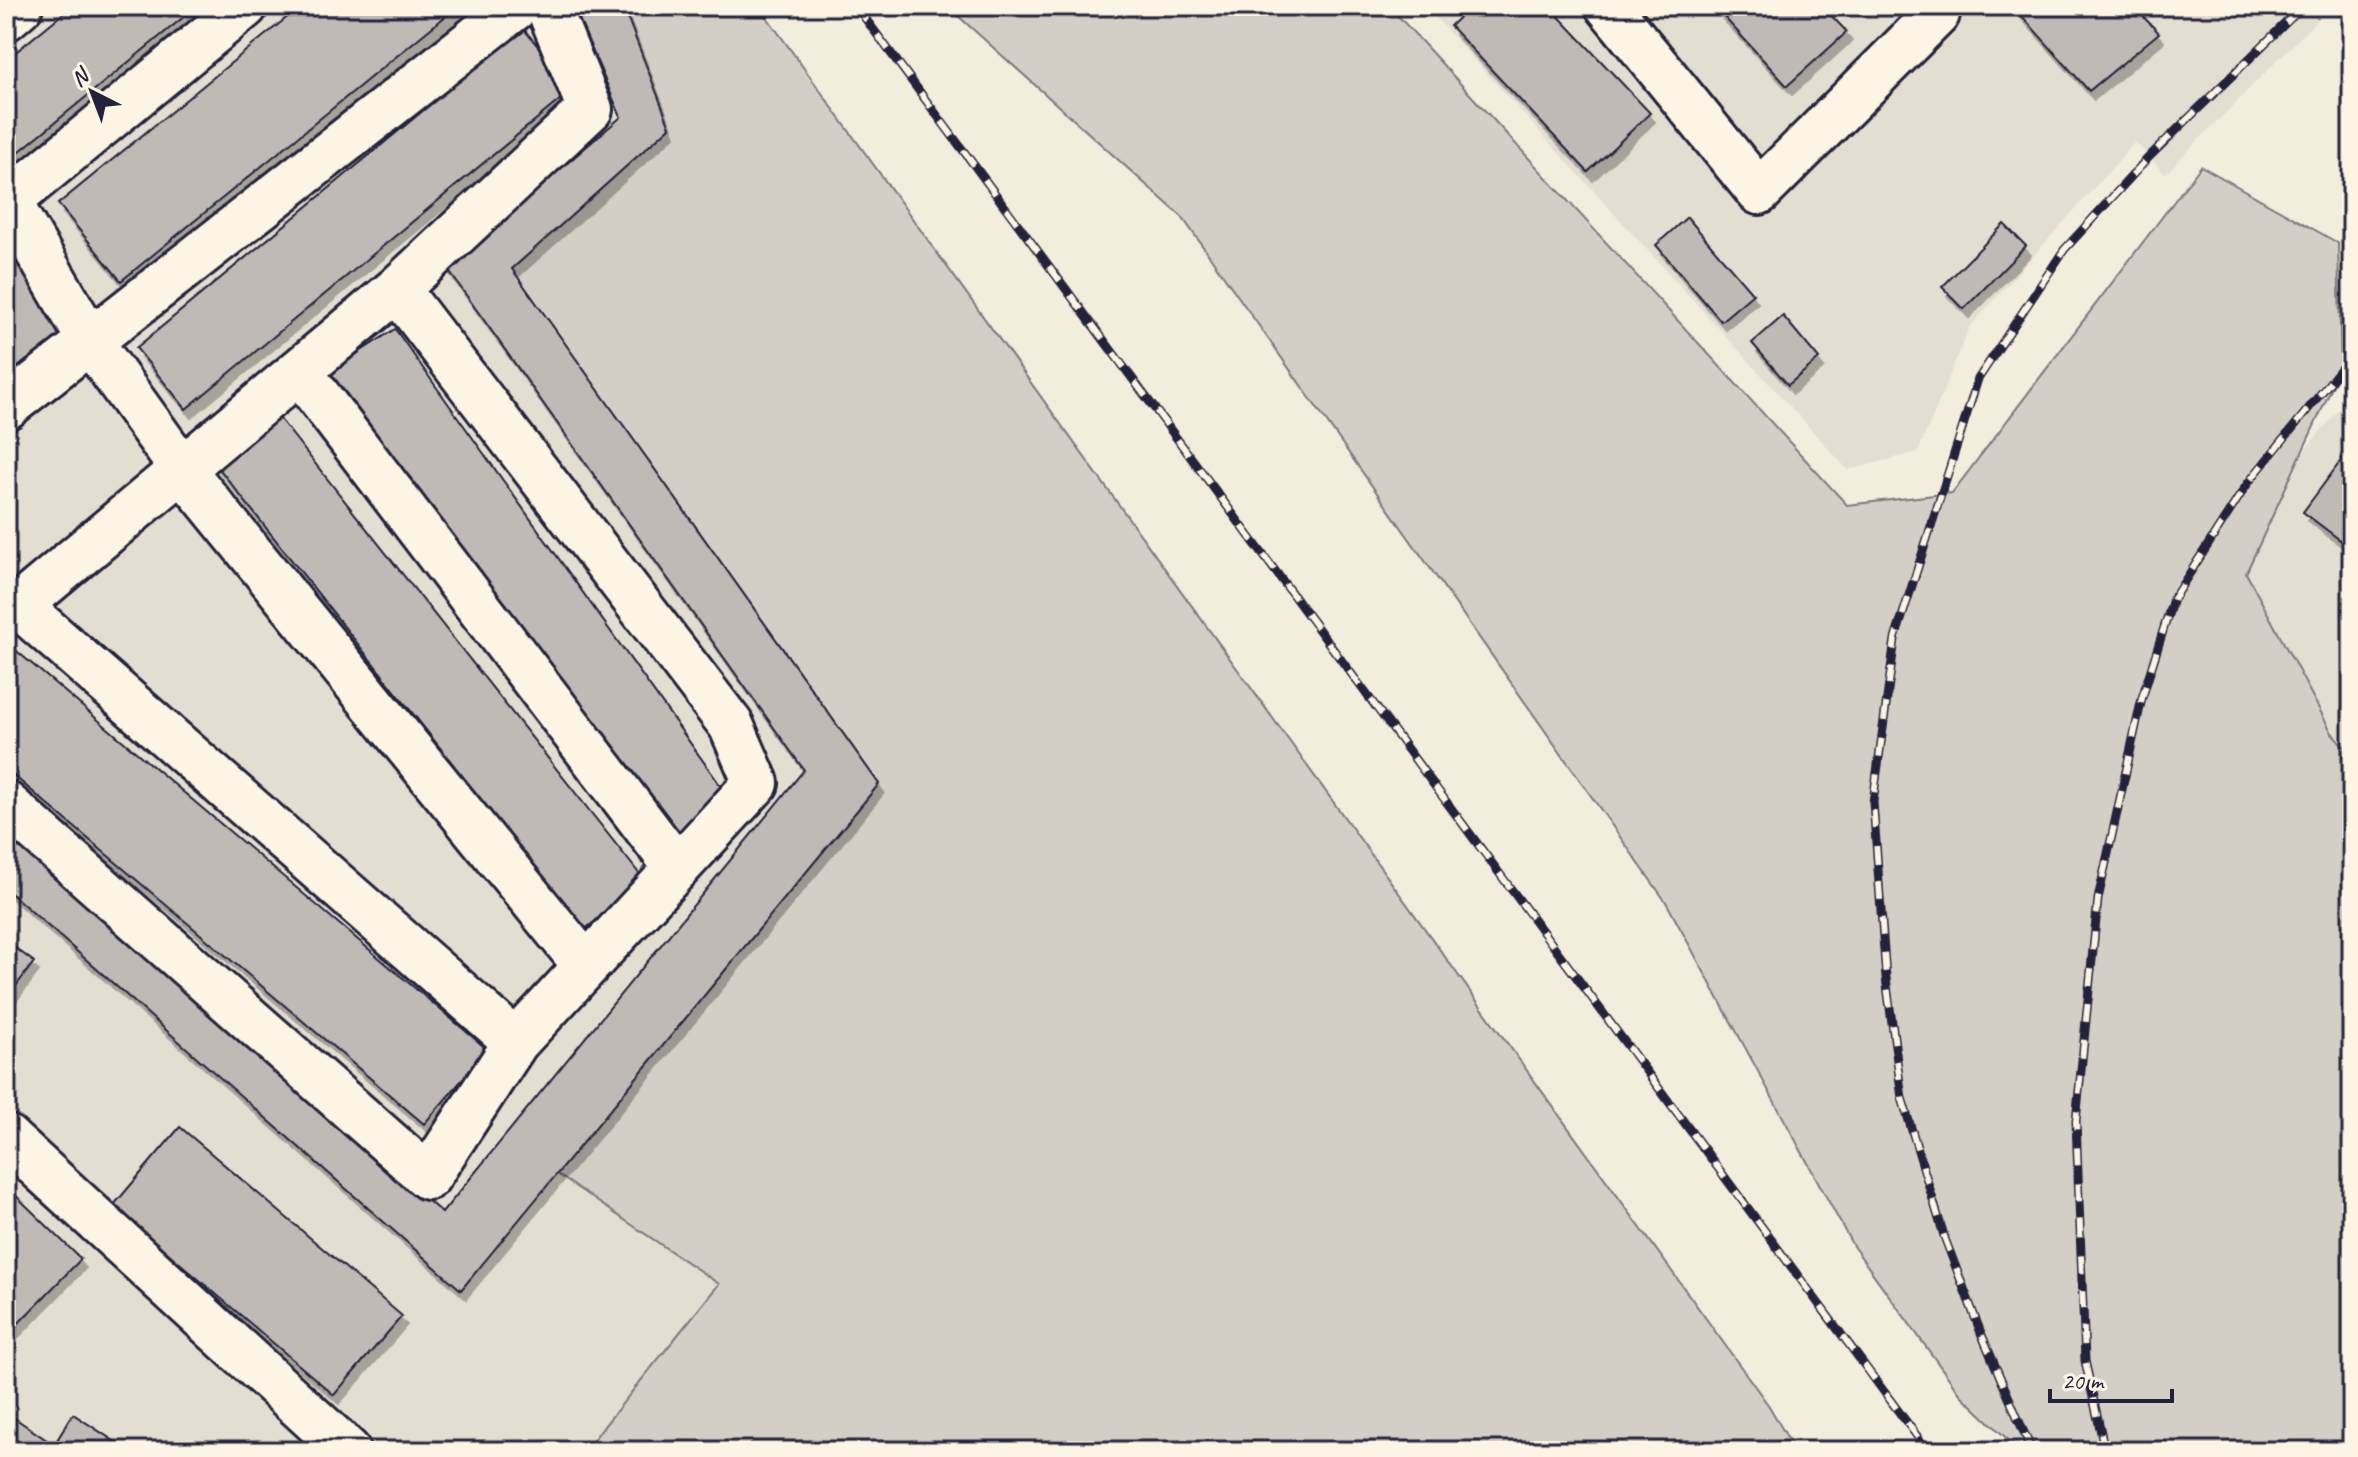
<svg xmlns="http://www.w3.org/2000/svg" width="2358" height="1457" font-family="Caveat,sans-serif">
  <style>
    .built { fill: #e3ded2 }
    .green { fill: #d4cfc6; stroke: #7b7880; stroke-width: 2 }
    .building { fill: #bfbab6; stroke: #22223b; stroke-width: 2; filter: url(#shadow) }
    .lines { fill: none; stroke-linecap: round; stroke-linejoin: round }
    .minor-casing { stroke: #22223b; stroke-width: 50 }
    .minor { stroke: #fcf5e5; stroke-width: 44 }
    .rail-casing { stroke: #22223b; stroke-width: 9 }
    .rail { stroke: #fcf5e5; stroke-width: 6; stroke-dasharray: 18; stroke-linecap: butt }
  </style>
  <defs>
    <filter id="shadow"><feDropShadow dx="5" dy="9" stdDeviation="0" flood-color="#0004"/></filter>
  </defs>
  <rect width="100%" height="100%" fill="#f3edde"/>
  <filter id="ink" filterUnits="userSpaceOnUse"><feTurbulence type="fractalNoise" baseFrequency=".0125" numOctaves="2"/><feDisplacementMap in="SourceGraphic" scale="16" xChannelSelector="R" yChannelSelector="G"/><feConvolveMatrix kernelMatrix="1 2 1 2 8 2 1 2 1" color-interpolation-filters="sRGB"/></filter>
  <g filter="url(#ink)">
    <path class="built" d="M6,6H623L670,127L512,270L879,784L558,1174L719,1284L584,1451H6Z
      M1425,6H2331L2165,174L2135,142L1969,328L1918,452L1848,470Z
      M2352,394V750L2332,733L2246,573L2287,471Z"/>
    <path class="green" d="M623,6H759L1769,1406L1795,1451H584L719,1284L557,1174L879,784L512,269L669,128Z
      M947,6H1389L1847,505L1952,493L2201,166L2338,243L2341,368L2246,573L2332,733L2352,755V1451H2020L1961,1395L1853,1246L1666,902L1182,217Z"/>
    <path class="building" d="M72,6H197L9,160L6,156V60Z
      M301,6H458L121,281L58,204Z
      M573,6H623L670,127L512,269L879,784L461,1290L6,889V830L442,1213L804,770L446,267L621,117Z
      M1471,6H1549L1650,113L1588,172L1450,26Z
      M1714,6H1822L1847,32L1787,86Z
      M2013,6H2133L2159,33L2089,91Z
      M523,28L573,89L186,409L136,348Z
      M1687,217L1753,294L1721,321L1656,245Z
      M2004,224L2026,246L1964,309L1942,287Z
      M6,240L70,332L6,384Z
      M1783,316L1819,359L1788,385L1752,343Z
      M395,329L723,789L677,846L329,372Z
      M276,414L645,881L584,930L214,462Z
      M2352,446V549L2303,512Z
      M6,642L488,1050L424,1124L6,769Z
      M6,941L34,962L6,999Z
      M180,1127L402,1316L334,1395L113,1206Z
      M6,1186L81,1259L6,1336Z
      M6,1412L54,1445L73,1414L129,1451H6Z"/>
    <g class="lines">
      <defs>
        <path id="minor" d="M517,6L90,341L182,469L586,966
          M1608,6L1759,192L1937,14L1930,6
          M6,18L20,6
          M6,197L90,341L6,407
          M9,201L245,6
          M397,289L19,606L516,1042L756,783L731,725L397,289L590,109L548,6
          M299,371L677,868
          M6,804L428,1177L516,1042
          M6,1137L348,1451"/>
      </defs>
      <use href="#minor" class="minor-casing"/>
      <use href="#minor" class="minor"/>
      <defs>
        <path id="rail" d="M856,6L1928,1451
          M2032,1451L1981,1333L1945,1239L1902,1098L1886,978L1873,802L1895,639L1978,379L2064,250L2149,157L2303,6
          M2105,1451L2085,1361L2076,1121L2098,899L2142,698L2173,599L2248,483L2352,355"/>
      </defs>
      <use href="#rail" class="rail-casing"/>
      <use href="#rail" class="rail"/>
    </g>
  </g>
  <rect width="2358" height="1457" fill="none" stroke="#fcf5e5" stroke-width="32"/>
  <rect x="16" y="16" width="2326" height="1425" fill="none" stroke="#22223b" stroke-width="3" filter="url(#ink)"/>
  <g transform="translate(92 92) rotate(318)" stroke="#fcf5e5" stroke-width="6" paint-order="stroke">
  <path d="M0-6L14 30L0 20L-14 30Z" fill="#22223b"/>
  <text y="-12" font-size="22" font-weight="bold" text-anchor="middle" fill="#22223b">N</text>
  </g>
  <path d="M2050 1389v12h122v-12" fill="none" stroke="#22223b" stroke-width="4"/>
  <text x="2062" y="1389" font-size="24" fill="#22223b" stroke="#fcf5e5" stroke-width="6" paint-order="stroke">20 m</text>
</svg>
